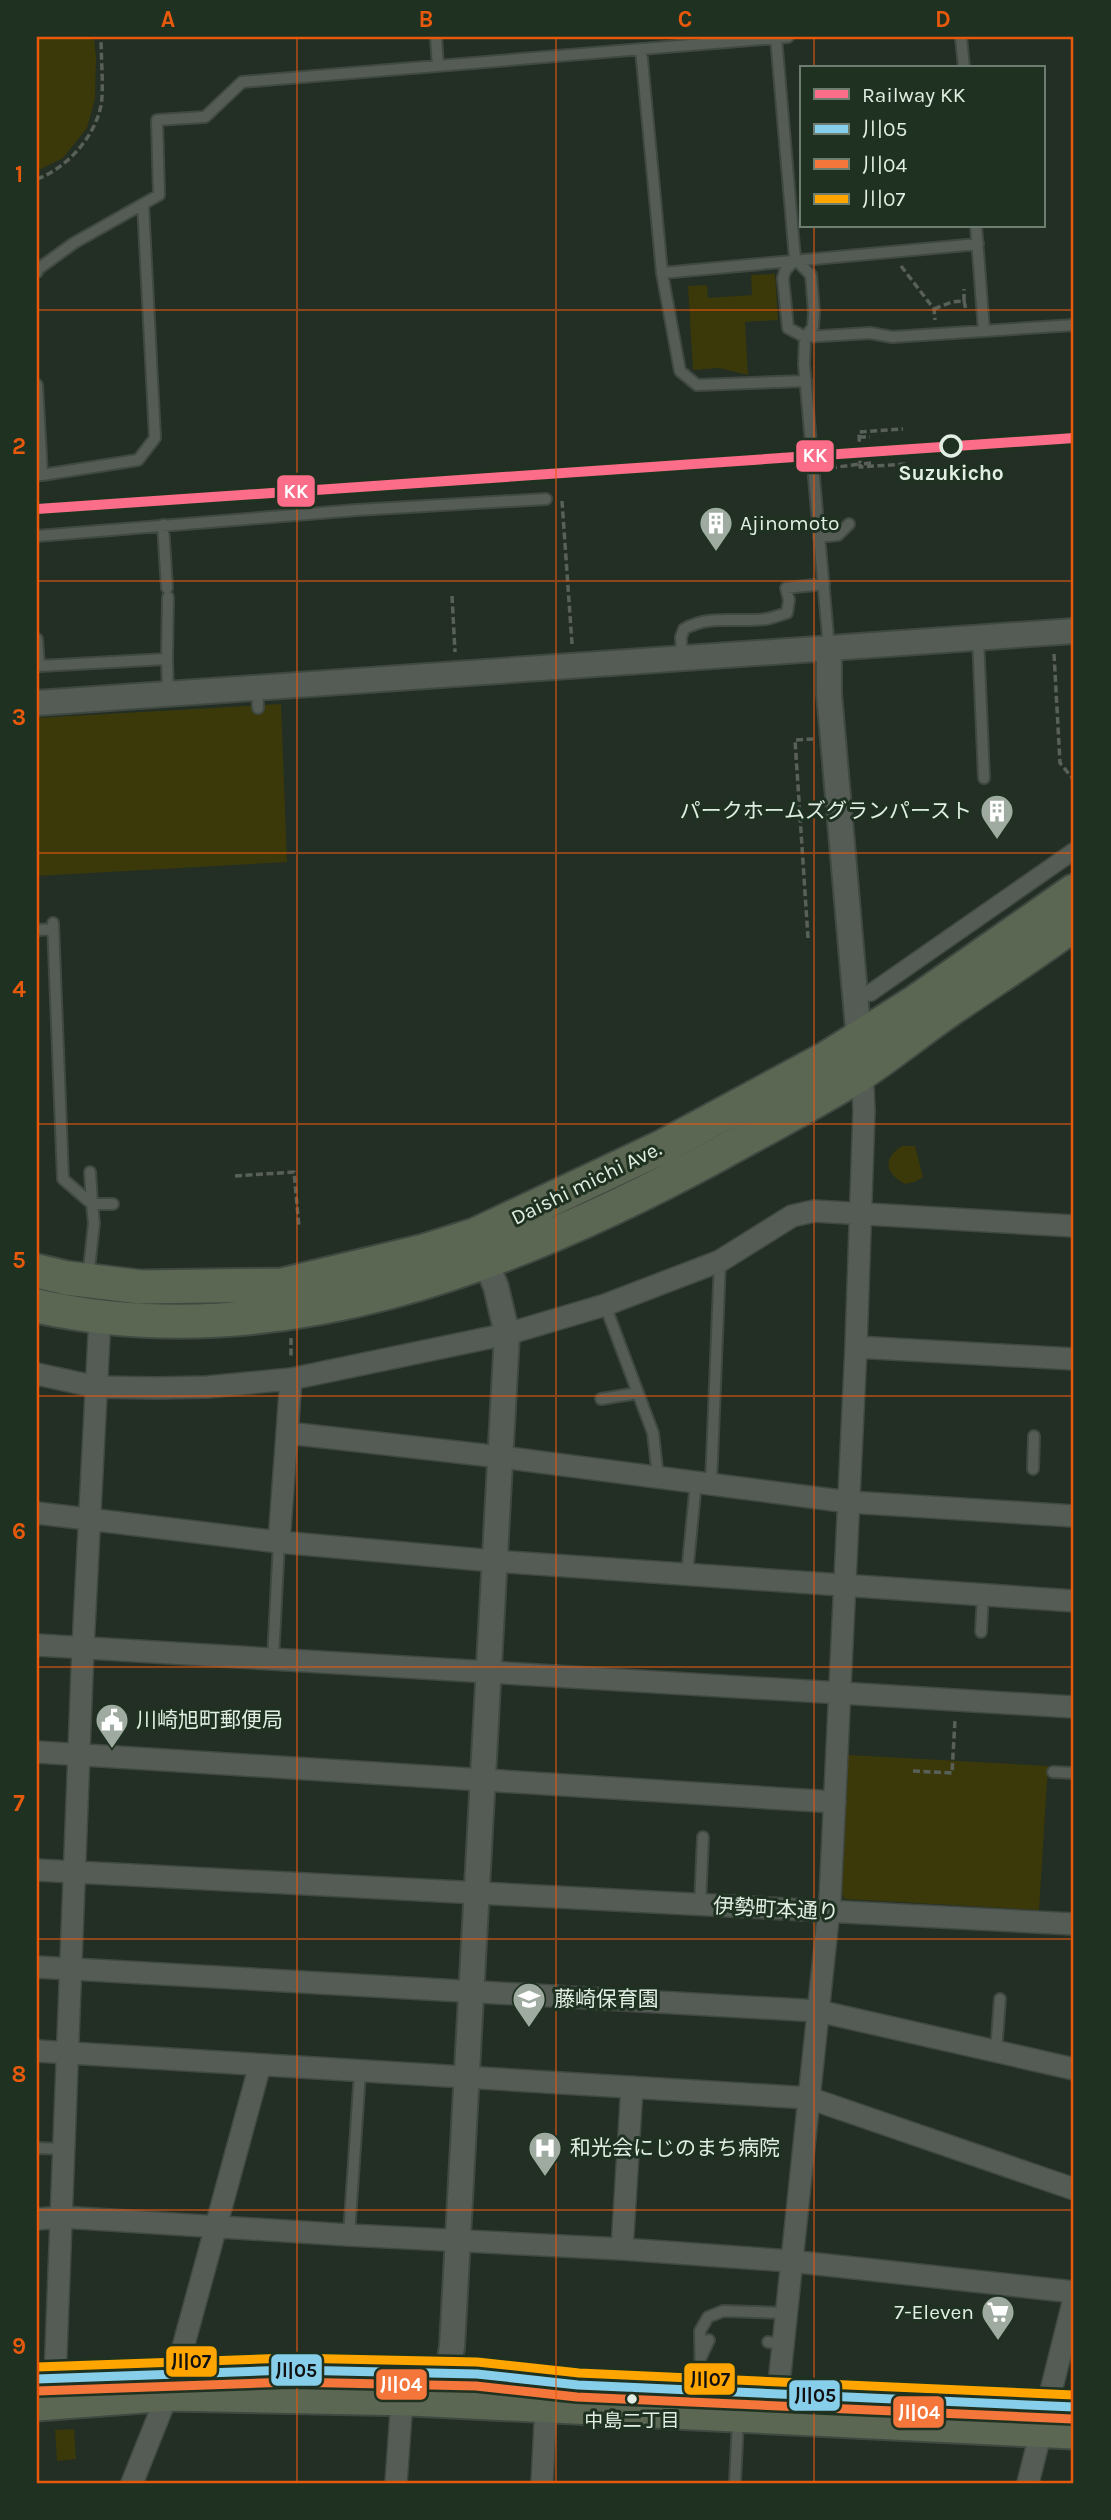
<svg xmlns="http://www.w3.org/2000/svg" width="1111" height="2520" font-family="Karla,'Noto Sans JP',sans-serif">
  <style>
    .green { fill: #3b390a }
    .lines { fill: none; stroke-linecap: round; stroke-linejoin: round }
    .service-casing { stroke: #404941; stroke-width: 14 }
    .pedestrian-casing { stroke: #404941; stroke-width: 19 }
    .minor-casing { stroke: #404941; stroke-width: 24 }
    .tertiary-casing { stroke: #404941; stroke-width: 28 }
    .trunk-casing { stroke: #404941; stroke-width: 37 }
    .path { stroke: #59605a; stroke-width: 3.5; stroke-dasharray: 7 3.5; stroke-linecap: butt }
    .service { stroke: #545c55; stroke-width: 10 }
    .pedestrian { stroke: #545c55; stroke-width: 16 }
    .minor { stroke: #545c55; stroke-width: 21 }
    .tertiary { stroke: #545c55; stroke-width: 24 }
    .trunk { stroke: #5c6753; stroke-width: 33 }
    .bus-1-casing { stroke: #1f3221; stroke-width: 14 }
    .bus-2-casing { stroke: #1f3221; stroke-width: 14 }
    .bus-3-casing { stroke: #1f3221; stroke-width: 14 }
    .bus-1 { stroke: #87ceeb; stroke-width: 9 }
    .bus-2 { stroke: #f5763a; stroke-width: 9 }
    .bus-3 { stroke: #ffa500; stroke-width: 9 }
    .rail-1-casing { stroke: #1f3221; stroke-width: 16 }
    .rail-1 { stroke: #fb6d88; stroke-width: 10 }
    .grid { fill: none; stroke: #e8590c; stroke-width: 2; stroke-opacity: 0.55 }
    .stop-dot { fill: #1f3221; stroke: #e2eee3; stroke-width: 3.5 }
    .bus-dot { fill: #e2eee3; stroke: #1f3221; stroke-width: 2.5 }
    .labels { text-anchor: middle; stroke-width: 6; stroke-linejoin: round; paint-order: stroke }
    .bus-label { font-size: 19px; fill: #e2eee3; stroke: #1f3221 }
    .stop-label { font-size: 21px; font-weight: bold; fill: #e2eee3; stroke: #1f3221 }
    .poi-label { font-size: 21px; fill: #e2eee3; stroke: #1f3221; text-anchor: start }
    .street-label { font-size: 21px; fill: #e2eee3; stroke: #1f3221 }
    .line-badge { stroke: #1f3221; stroke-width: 2.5 }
    .badge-label { font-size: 19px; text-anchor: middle; font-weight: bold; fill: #fff }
    .pale-badge-label { font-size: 19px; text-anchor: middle; font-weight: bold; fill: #111 }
    .neatline { fill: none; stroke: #e8590c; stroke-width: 2.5 }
    .grid-label { font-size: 23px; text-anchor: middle; font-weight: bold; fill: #e8590c }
  </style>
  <rect width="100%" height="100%" fill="#232e24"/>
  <path class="green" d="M37,37H94L96,58L95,99L87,128L63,158L37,171Z
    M775,274L778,320L745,322L748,375L719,368L693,370L688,286L707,285L708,298L752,295L751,275Z
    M281,704L287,862L37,876V718Z
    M902,1146H915L923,1177L915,1182L905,1184C885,1173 882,1159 902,1146Z
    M848,1755L1048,1766L1039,1910L845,1899L840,1892Z
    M74,2429L76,2459L57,2461L55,2430Z"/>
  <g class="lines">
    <defs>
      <path id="service" d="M436,37L438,66
        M776,37L795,259L811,275L814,312L813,327L805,337L804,364L829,648
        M961,37L964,68
        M641,49L662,273L680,371L697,385L806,381
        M976,226L984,331
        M795,259L785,271L783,278L788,328L805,337L870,333L892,337L1074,325
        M37,272L38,269L74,243L159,195L157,120L205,117L242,82L788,37
        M662,273L978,244
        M37,385L42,475H37
        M42,475L138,460L155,438L143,204
        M163,525L167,588
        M37,536L357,510L546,499
        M819,537L838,535L849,524
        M978,638L984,778
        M37,639L39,666L167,659L168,694
        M167,659L168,597
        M682,659L681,637L684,629C710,614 737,623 766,619C773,618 780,615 787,613L789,600L786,588L824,584
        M257,688L258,708
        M53,923L63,1179L92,1204L94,1223L88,1278
        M37,930L53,929
        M90,1172L92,1204H113
        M605,1305L653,1433L658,1477
        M601,1399L638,1393
        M1033,1469L1034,1436
        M711,1484L720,1261
        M687,1574L696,1482
        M981,1632L983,1594
        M273,1659L279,1542
        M1053,1772L1074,1773
        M700,1905L703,1837
        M996,2051L1000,1999
        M37,2148L63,2149
        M349,2235L360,2072
        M768,2342L783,2344
        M701,2357L709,2340
        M701,2387L700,2331L708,2317L723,2311L785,2313
        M735,2483L738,2420"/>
      <path id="pedestrian" d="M870,993L1074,851"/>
      <path id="minor" d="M856,1347L1074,1359
        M37,1374L97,1387L157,1388L207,1387L291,1379L507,1334L605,1305L720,1261L792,1216L814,1211L1074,1226
        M288,1433L501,1457L849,1502L1074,1516
        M37,1513L279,1542L494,1561L1074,1601
        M279,1542L291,1379
        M37,1645L1074,1707
        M37,1752L835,1802
        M37,1870L1074,1924
        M37,1967L818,2011L1074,2069
        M37,2051L809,2098L1074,2189
        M37,2219L62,2217L349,2235L622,2249L790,2261L1074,2292
        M622,2249L632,2087
        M55,2378L83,1647L100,1316
        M778,2393L830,1899L856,1347L864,1110L862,1066
        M132,2483L176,2373L260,2065
        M396,2483L401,2413L412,2399
        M542,2483L546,2405
        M1028,2483L1074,2299"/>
      <path id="tertiary" d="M829,648V693L859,1040
        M37,703L1074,631
        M433,2383L449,2364L452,2347L507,1334L496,1287L479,1245"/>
      <path id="trunk" d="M37,1271L67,1278L141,1287L282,1285L424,1251L475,1235L662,1147L827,1058L914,1003L1074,891
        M37,1306C275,1359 513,1266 719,1154C766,1128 814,1103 859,1075C891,1054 920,1030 952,1008C993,980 1034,954 1074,924
        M37,2379L290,2370L477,2374L578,2385L1074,2407
        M37,2404L169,2394L412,2399L1074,2432"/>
    </defs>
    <use href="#service" class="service-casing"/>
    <use href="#pedestrian" class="pedestrian-casing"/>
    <use href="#minor" class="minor-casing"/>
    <use href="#tertiary" class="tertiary-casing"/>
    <use href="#trunk" class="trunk-casing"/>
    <path class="path" d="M37,179C68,168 100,132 102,97C103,77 101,57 101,37
      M901,266L934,309L935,320
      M964,301V289
      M934,309L952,302L964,301L966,310
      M859,437H870
      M871,463L860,464V467L906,464
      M830,468L860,464L859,432L903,429
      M562,501L572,644
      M452,596L455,652
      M1054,654L1060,763L1074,780
      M808,938L795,740L813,739
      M235,1176L294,1172L299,1227
      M291,1338V1358
      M913,1771L952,1773L955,1720"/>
    <use href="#service" class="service"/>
    <use href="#pedestrian" class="pedestrian"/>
    <use href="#minor" class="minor"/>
    <use href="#tertiary" class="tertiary"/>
    <use href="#trunk" class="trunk"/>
    <defs>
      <path id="bus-1" d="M37,2379L290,2370L477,2374L578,2385L1074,2407"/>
      <path id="bus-2" d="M37,2391L290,2382L476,2386L577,2397L1073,2419"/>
      <path id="bus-3" d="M37,2367L290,2358L477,2362L579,2373L1074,2395"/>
    </defs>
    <use href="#bus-1" class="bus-1-casing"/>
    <use href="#bus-2" class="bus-2-casing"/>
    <use href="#bus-3" class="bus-3-casing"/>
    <use href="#bus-1" class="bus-1"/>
    <use href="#bus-2" class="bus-2"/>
    <use href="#bus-3" class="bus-3"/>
    <defs>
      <path id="rail-1" d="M37,509L1074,438"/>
    </defs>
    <use href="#rail-1" class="rail-1-casing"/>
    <use href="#rail-1" class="rail-1"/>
  </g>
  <path class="grid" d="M297,37V2483M556,37V2483M814,37V68M814,226V2483M37,310H1074M37,581H1074M37,853H1074M37,1124H1074M37,1396H1074M37,1667H1074M37,1939H1074M37,2210H1074"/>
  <defs>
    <symbol id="building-pin" viewBox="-11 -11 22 30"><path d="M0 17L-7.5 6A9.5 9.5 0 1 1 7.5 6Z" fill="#9faba0" stroke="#1f3221"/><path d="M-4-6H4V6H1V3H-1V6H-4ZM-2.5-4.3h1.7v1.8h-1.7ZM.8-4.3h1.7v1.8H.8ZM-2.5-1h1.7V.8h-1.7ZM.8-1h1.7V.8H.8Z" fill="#fff"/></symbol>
    <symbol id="civic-pin" viewBox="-11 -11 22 30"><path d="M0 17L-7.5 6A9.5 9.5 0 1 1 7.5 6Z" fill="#9faba0" stroke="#1f3221"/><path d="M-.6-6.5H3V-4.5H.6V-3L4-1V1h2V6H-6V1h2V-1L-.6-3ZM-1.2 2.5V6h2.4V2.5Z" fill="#fff"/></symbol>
    <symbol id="school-pin" viewBox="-11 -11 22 30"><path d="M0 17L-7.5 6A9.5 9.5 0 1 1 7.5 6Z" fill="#9faba0" stroke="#1f3221"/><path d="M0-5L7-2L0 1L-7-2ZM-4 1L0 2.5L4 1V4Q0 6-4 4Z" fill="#fff"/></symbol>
    <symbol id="hospital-pin" viewBox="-11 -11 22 30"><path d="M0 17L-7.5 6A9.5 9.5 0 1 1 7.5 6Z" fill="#9faba0" stroke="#1f3221"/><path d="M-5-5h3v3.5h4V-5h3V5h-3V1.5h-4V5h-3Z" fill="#fff"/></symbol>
    <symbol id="supermarket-pin" viewBox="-11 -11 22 30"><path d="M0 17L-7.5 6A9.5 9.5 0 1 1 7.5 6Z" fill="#9faba0" stroke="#1f3221"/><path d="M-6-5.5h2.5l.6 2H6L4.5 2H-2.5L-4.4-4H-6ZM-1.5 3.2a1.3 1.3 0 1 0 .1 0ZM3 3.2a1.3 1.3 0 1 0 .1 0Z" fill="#fff"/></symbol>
  </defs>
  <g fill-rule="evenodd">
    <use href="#building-pin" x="697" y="504" width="38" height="52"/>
    <use href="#building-pin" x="978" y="792" width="38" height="52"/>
    <use href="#civic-pin" x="93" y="1701" width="38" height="52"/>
    <use href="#school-pin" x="510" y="1980" width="38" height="52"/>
    <use href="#hospital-pin" x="526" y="2129" width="38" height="52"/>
    <use href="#supermarket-pin" x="979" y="2293" width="38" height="52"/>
  </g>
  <circle class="stop-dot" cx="951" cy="446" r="10"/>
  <circle class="bus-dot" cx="632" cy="2399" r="6"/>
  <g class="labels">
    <g class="bus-label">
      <text x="632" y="2427">中島二丁目</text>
    </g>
    <g class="stop-label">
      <text x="951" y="480">Suzukicho</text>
    </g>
    <g class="poi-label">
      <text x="740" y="530">Ajinomoto</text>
      <text x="972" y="818" text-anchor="end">パークホームズグランパースト</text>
      <text x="136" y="1727">川崎旭町郵便局</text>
      <text x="554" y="2006">藤崎保育園</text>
      <text x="570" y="2155">和光会にじのまち病院</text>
      <text x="974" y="2319" text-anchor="end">7-Eleven</text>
    </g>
    <g class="street-label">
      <text transform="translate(586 1183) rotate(-26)" y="7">Daishi michi Ave.</text>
      <text transform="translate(776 1909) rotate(3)" y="7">伊勢町本通り</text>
    </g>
  </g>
  <g class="line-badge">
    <rect x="795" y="439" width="40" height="34" rx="7" fill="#fb6d88"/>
    <rect x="276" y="474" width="40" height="34" rx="7" fill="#fb6d88"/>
    <rect x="165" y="2345" width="53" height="33" rx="7" fill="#ffa500"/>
    <rect x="270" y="2353" width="53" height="34" rx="7" fill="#87ceeb"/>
    <rect x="683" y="2362" width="53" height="34" rx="7" fill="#ffa500"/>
    <rect x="375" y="2368" width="53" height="33" rx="7" fill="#f5763a"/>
    <rect x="788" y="2379" width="53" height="33" rx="7" fill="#87ceeb"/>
    <rect x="892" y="2395" width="53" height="34" rx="7" fill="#f5763a"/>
  </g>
  <g class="badge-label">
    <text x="815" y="462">KK</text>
    <text x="296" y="498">KK</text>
    <text x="401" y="2391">川04</text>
    <text x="919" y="2419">川04</text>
  </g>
  <g class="pale-badge-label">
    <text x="191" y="2368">川07</text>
    <text x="296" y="2377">川05</text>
    <text x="710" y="2386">川07</text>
    <text x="815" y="2402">川05</text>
  </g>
  <rect width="1111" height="2520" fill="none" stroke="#1f3221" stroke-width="77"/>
  <rect x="800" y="66" width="245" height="161" fill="#1f3221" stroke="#6d7d6f" stroke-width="2"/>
  <rect x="814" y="89" width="35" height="10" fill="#fb6d88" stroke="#6d7d6f" stroke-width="2"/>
  <text x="862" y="102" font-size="21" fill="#e2eee3">Railway KK</text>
  <rect x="814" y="124" width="35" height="10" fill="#87ceeb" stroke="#6d7d6f" stroke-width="2"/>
  <text x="862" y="136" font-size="21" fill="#e2eee3">川05</text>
  <rect x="814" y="159" width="35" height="10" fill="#f5763a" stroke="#6d7d6f" stroke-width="2"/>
  <text x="862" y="172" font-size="21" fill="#e2eee3">川04</text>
  <rect x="814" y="194" width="35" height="10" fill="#ffa500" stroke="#6d7d6f" stroke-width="2"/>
  <text x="862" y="206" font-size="21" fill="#e2eee3">川07</text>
  <rect x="38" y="38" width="1034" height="2444" class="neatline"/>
  <g class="grid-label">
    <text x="168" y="27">A</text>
    <text x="426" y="27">B</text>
    <text x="685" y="27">C</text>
    <text x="943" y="27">D</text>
    <text x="19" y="182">1</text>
    <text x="19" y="454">2</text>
    <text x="19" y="725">3</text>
    <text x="19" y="997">4</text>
    <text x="19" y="1268">5</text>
    <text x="19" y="1539">6</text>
    <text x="19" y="1811">7</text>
    <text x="19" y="2082">8</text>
    <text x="19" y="2354">9</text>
  </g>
</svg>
